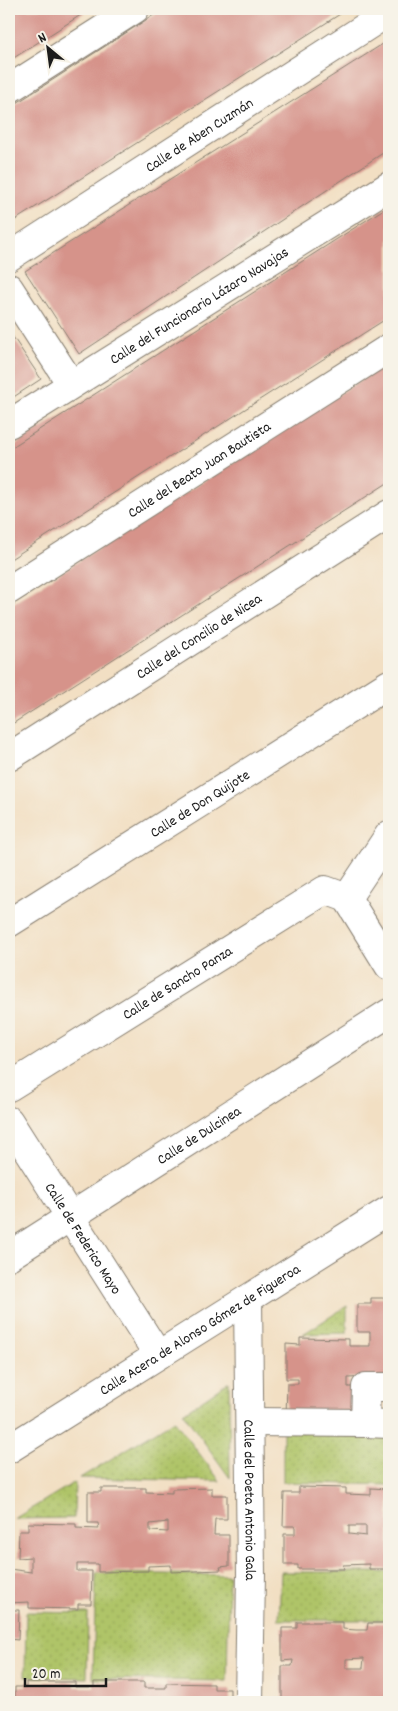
<svg xmlns="http://www.w3.org/2000/svg" width="398" height="1711" font-family="Dekko,sans-serif">
  <style>
    .garden { fill: url(#garden-dots); stroke: #667042 }
    .building { fill: #d6938a; fill-rule: evenodd }
    .lines { fill: none; stroke-linecap: round; stroke-linejoin: round }
    .minor-casing { stroke: #877e70; stroke-width: 30 }
    .minor { stroke: #fff; stroke-width: 28 }
    .labels { text-anchor: middle; stroke-width: 5; stroke-linejoin: round; paint-order: stroke }
    .street-label { font-size: 15px; fill: #1c1c1c; stroke: #f7f3e8 }
  </style>
  <defs>
    <pattern id="garden-dots" width="8" height="8" patternUnits="userSpaceOnUse" patternTransform="scale(1.25)"><rect width="8" height="8" fill="#afc468"/><path d="M2 2h.1M6 6h.1" fill="none" stroke="#96a85a" stroke-width="1.8" stroke-linecap="round"/></pattern>
  </defs>
  <rect width="100%" height="100%" fill="#f7f3e8"/>
  <filter id="ink" filterUnits="userSpaceOnUse"><feTurbulence type="fractalNoise" baseFrequency=".02" numOctaves="2"/><feDisplacementMap in="SourceGraphic" scale="10" xChannelSelector="R" yChannelSelector="G"/><feConvolveMatrix kernelMatrix="1 2 1 2 8 2 1 2 1" color-interpolation-filters="sRGB"/></filter>
  <filter id="wash" filterUnits="userSpaceOnUse"><feTurbulence type="fractalNoise" baseFrequency=".0096" numOctaves="4" result="noise"/><feDisplacementMap in="SourceGraphic" scale="20" xChannelSelector="R" yChannelSelector="G"/><feGaussianBlur stdDeviation="1.12" result="paint"/><feColorMatrix in="noise" values="0 0 0 0 0 0 0 0 0 0 0 0 0 0 0 0 0 1.4 0 .05"/><feComposite in="paint" operator="in"/></filter>
  <g filter="url(#wash)">
    <rect width="100%" height="100%" fill="#f2dfc3"/>
    <path class="garden" d="M347,1306V1333L303,1334Z
      M229,1382L230,1478L183,1413Z
      M174,1420L220,1481L80,1478Z
      M389,1428V1485L283,1482V1429Z
      M75,1482L74,1518L14,1519Z
      M281,1572H389V1620H279Z
      M96,1573L229,1575L227,1681L93,1679Z
      M26,1612L88,1613L87,1678L25,1677Z"/>
    <g id="blocks">
      <path class="building" d="M9,9H90L9,61Z
        M163,9H348L9,224V108Z
        M389,40V149L79,354L25,271Z
        M387,207H389V317L9,560V449Z
        M9,331L41,379L9,400Z
        M383,366H389V482L9,726V606Z
        M371,1298H389V1383L371,1377L348,1378V1387H362V1416H286L287,1384H298V1379H286V1344L300,1345V1338L349,1339V1346H370V1332H357V1304H371Z
        M299,1487L346,1488V1494L371,1495V1488L389,1489V1569H369V1564L343,1565L344,1569H298V1565H284V1534H295V1526H283L284,1493H299ZM349,1526H366V1536L349,1534Z
        M101,1488H146V1492L172,1493V1489L212,1488V1495H227V1519H215L214,1535H229V1566L220,1567L221,1570L171,1572V1565L148,1566V1571L98,1572V1564H77V1571H92L91,1604H78V1609L29,1608V1602L9,1603V1569L31,1572V1557L18,1558L19,1531H28V1523L76,1524V1528L99,1529L98,1523H88V1492H101ZM168,1522V1532L150,1531V1524Z
        M9,1610H19L18,1640L9,1639Z
        M297,1622H343V1629L356,1630H367L368,1623H389V1702L342,1701V1702H296L297,1700H282V1666H292L293,1660L282,1661V1628H297ZM364,1658L363,1668H346V1659Z
        M26,1682H75V1687H94V1682H144V1688H166V1683L214,1684V1689H230V1702H15V1687H26Z"/>
    </g>
  </g>
  <g filter="url(#ink)">
    <use href="#blocks" fill-opacity="0" stroke="#877e70" stroke-width="1"/>
    <g class="lines">
      <defs>
        <g id="minor">
          <path d="M9,89L135,9"/>
          <path id="s1" d="M9,257L389,12"/>
          <path d="M9,288L71,384"/>
          <path id="s2" d="M9,424L389,186"/>
          <path id="s3" d="M9,590L389,348"/>
          <path id="s4" d="M9,757L389,514"/>
          <path d="M389,835L347,898L389,966"/>
          <path id="s5" d="M9,923L389,684"/>
          <path id="s6" d="M9,1087L325,890L347,898"/>
          <path id="s7" d="M9,1121L158,1355"/>
          <path id="s8" d="M9,1256L389,1013"/>
          <path id="s9" d="M248,1299L251,1574L249,1702"/>
          <path d="M250,1422L365,1423L366,1387H389"/>
          <path d="M365,1423L389,1424"/>
          <path id="s10" d="M9,1449L389,1210"/>
        </g>
      </defs>
      <use href="#minor" class="minor-casing"/>
      <use href="#minor" class="minor"/>
    </g>
  </g>
  <g class="labels">
    <g class="street-label">
      <text dy="5" stroke="none"><textPath href="#s1" startOffset="226">Calle de Aben Cuzmán</textPath></text>
      <text dy="5" stroke="none"><textPath href="#s2" startOffset="224">Calle del Funcionario Lázaro Navajas</textPath></text>
      <text dy="5" stroke="none"><textPath href="#s3" startOffset="225">Calle del Beato Juan Bautista</textPath></text>
      <text dy="5" stroke="none"><textPath href="#s4" startOffset="225">Calle del Concilio de Nicea</textPath></text>
      <text dy="5" stroke="none"><textPath href="#s5" startOffset="225">Calle de Don Quijote</textPath></text>
      <text dy="5" stroke="none"><textPath href="#s6" startOffset="198">Calle de Sancho Panza</textPath></text>
      <text dy="5" stroke="none"><textPath href="#s8" startOffset="225">Calle de Dulcinea</textPath></text>
      <text dy="5" stroke="none"><textPath href="#s7" startOffset="139">Calle de Federico Mayo</textPath></text>
      <text dy="5" stroke="none"><textPath href="#s10" startOffset="225">Calle Acera de Alonso Gómez de Figueroa</textPath></text>
      <text dy="5" stroke="none"><textPath href="#s9" startOffset="201">Calle del Poeta Antonio Gala</textPath></text>
    </g>
  </g>
  <rect width="398" height="1711" fill="none" stroke="#f7f3e8" stroke-width="30"/>
  <g transform="translate(48 48) rotate(331)" stroke="#f7f3e8" stroke-width="4" paint-order="stroke">
  <path d="M0-4L9 19L0 12L-9 19Z" fill="#1c1c1c"/>
  <text y="-8" font-size="14" font-weight="bold" text-anchor="middle" fill="#1c1c1c">N</text>
  </g>
  <path d="M25 1678v8h81v-8" fill="none" stroke="#1c1c1c" stroke-width="2.5"/>
  <text x="32" y="1678" font-size="15" fill="#1c1c1c" stroke="#f7f3e8" stroke-width="4" paint-order="stroke">20 m</text>
</svg>
